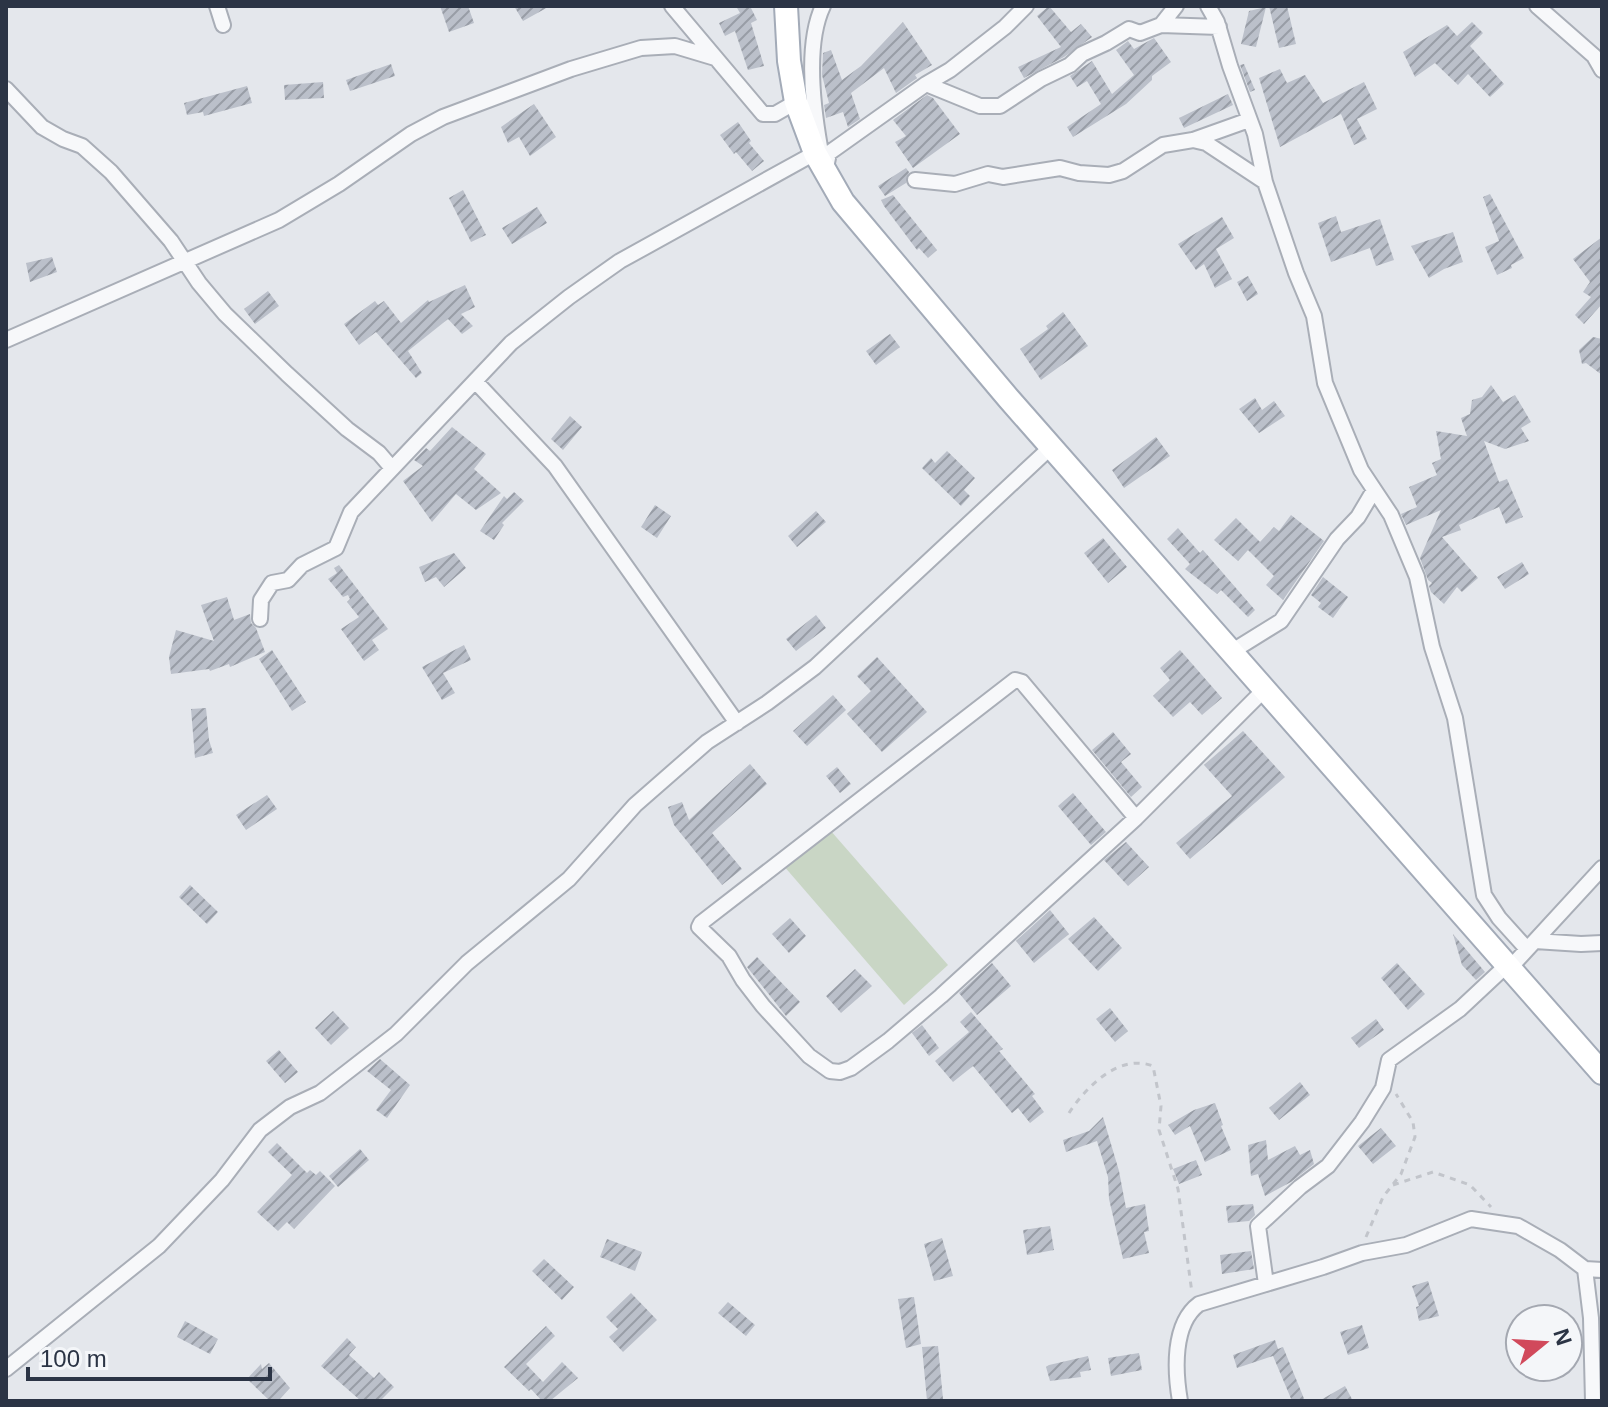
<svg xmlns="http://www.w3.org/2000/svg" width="1608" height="1407" font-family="Helvetica,sans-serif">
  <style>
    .garden { fill: #c9d6c5 }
    .building { fill: url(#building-hatch) }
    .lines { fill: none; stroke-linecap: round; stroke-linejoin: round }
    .minor-casing { stroke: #a9aeb7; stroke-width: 18 }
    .primary-casing { stroke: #a3abb8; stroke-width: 26 }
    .path { stroke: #c2c5cb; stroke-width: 3; stroke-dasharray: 6 6; stroke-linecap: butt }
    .minor { stroke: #f7f8fa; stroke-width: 14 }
    .primary { stroke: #fff; stroke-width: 22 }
  </style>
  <defs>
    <pattern id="building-hatch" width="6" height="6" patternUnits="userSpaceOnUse" patternTransform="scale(2)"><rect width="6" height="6" fill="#bbc0ca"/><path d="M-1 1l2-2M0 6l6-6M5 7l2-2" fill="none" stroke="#989da6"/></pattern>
  </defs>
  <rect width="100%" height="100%" fill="#e4e7ec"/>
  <path class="garden" d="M830,830L948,965L904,1005L783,865Z"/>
  <path class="building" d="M440,6H468L474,23L449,32Z
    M514,6H550L523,21Z
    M736,6H750L757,20L751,23L764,66L748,70L735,31L725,36L719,23L740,13Z
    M1049,6L1071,32L1081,24L1092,37L1064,57L1024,78L1018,67L1061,47L1037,16Z
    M1269,6H1287L1296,44L1279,48Z
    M1266,7L1256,47L1241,44L1249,11Z
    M903,22L932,65L915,75L917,78L896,93L884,68L851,93L860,119L848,127L843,112L826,118L824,105L829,103L822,75L823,53L831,50L842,80L861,66Z
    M1472,22L1483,33L1470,46L1504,84L1490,97L1468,74L1458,85L1435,63L1415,77L1403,52L1447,25L1457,36Z
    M1154,38L1171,62L1152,76V80L1126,104L1073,137L1067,127L1101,104L1087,81L1077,87L1070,76L1092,61L1112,94L1134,75L1116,50L1128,41L1134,49Z
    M391,64L395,76L350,91L346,80Z
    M1244,64L1255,90L1250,92L1240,65Z
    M1280,69L1287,83L1305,75L1323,103L1364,82L1377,109L1357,119L1367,139L1354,145L1341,114L1280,147L1259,78Z
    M323,82L324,98L285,100L284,85Z
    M247,86L252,103L204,116L203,112L187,115L184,103Z
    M1228,94L1233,105L1184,128L1179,118Z
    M927,95L933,98L960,134L913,168L895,142L906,136L893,120Z
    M534,104L556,137L530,156L519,137L508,143L501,127Z
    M738,122L751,141L749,143L764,161L752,171L736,152L734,154L720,135Z
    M906,168L909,172L906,183L885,196L878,186Z
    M463,190L486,235L471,242L449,198Z
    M1490,194L1524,258L1511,265L1512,268L1497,275L1485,247L1499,241L1483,197Z
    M893,195L937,250L928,258L919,248L917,250L884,206L881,200Z
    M537,207L547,223L512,244L502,228Z
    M1336,216L1341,232L1380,219L1394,260L1376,266L1370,248L1331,262L1318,223Z
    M1222,217L1234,238L1216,249L1232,279L1215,288L1204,264L1196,270L1178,244Z
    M1453,232L1463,262L1444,269L1429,278L1411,246Z
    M1602,237V304L1584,324L1575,315L1591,297L1583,292L1590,282L1573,259Z
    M52,257L57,272L30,282L26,263Z
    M1248,276L1258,294L1247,301L1237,282Z
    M465,285L475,307L461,314L473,326L462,334L448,319L408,351L422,373L416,378L376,332L359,345L344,324L375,301L378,305L384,301L401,323L428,300L429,302Z
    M268,291L279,306L255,324L244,309Z
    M1063,312L1088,346L1041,380L1020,349L1048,329L1046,326Z
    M890,334L900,347L876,365L866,351Z
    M1593,337L1602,339V375L1586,363L1582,364L1579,350Z
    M1491,385L1503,402L1515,395L1531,422L1521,428L1529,441L1505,449L1484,441L1499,482L1507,479L1523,517L1506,524L1499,507L1459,525L1461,530L1442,537L1478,578L1462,592L1457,587L1444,604L1431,592L1429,586L1432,583L1428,580L1420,558L1441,510L1406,525L1401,514L1417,507L1409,487L1437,475L1432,463L1441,459L1436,431L1467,436L1461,418L1470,414L1472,400L1482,397Z
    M1255,398L1262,410L1274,401L1285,416L1259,433L1239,409Z
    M570,416L582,427L563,450L551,439Z
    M452,427L486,454L474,469L501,493L476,510L456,494L432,522L403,481L423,466L414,460L426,448L430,451Z
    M1156,437L1170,456L1124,488L1112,470Z
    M947,451L975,478L964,490L970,496L961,506L922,468L931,458L935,463Z
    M514,492L524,501L502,523L504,525L494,540L480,531L504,496L507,499Z
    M655,505L671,516L657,538L641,527Z
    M816,511L826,522L797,547L788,536Z
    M1291,515L1324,541L1283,600L1266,585L1274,576L1248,550L1238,561L1214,540L1236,518L1260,542L1274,527L1279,531Z
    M1178,528L1200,553L1203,550L1255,610L1248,617L1221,590L1217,594L1185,569L1190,564L1167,539Z
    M1103,538L1127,567L1108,583L1084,553Z
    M454,553L466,568L444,587L436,577L425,582L419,567Z
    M1522,562L1529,574L1505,589L1497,577Z
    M339,565L388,629L372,640L379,650L364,661L341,629L359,617L347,602L350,599L348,595L343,597L328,579L337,573L334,568Z
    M1323,577L1348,597L1333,618L1318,607L1321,603L1311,595Z
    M227,597L234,620L250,614L251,623L256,628L265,652L230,667L229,664L210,671L209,669L171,674L169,657L176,630L214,641L201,605Z
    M816,615L826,628L796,651L786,639Z
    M464,645L471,660L443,673L455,693L442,700L422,667Z
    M272,650L306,702L292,711L259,659Z
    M1180,650L1222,698L1202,715L1190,702L1173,717L1153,696L1170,680L1160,668Z
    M877,657L927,712L882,752L847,714L871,691L857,676Z
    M833,695L846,710L807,746L793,731Z
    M206,708L209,740L213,753L195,758L191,709Z
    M1243,731L1285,777L1190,859L1176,843L1232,796L1204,765Z
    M1113,732L1131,754L1121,762L1142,787L1131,797L1092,750Z
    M750,764L767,784L712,833L742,869L722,885L674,825L668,807L682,802L689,820Z
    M837,767L851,784L840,793L826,776Z
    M1073,793L1106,832L1091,845L1058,806Z
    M267,795L277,809L246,830L236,815Z
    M1126,842L1149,867L1128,886L1104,860Z
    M190,885L218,912L207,924L179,897Z
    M1050,910L1069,934L1034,963L1016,941Z
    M1094,917L1122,948L1098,971L1068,939Z
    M790,918L806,936L789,953L772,934Z
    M1453,934L1485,972L1476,980L1462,965Z
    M757,957L800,1002L786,1016L747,967Z
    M992,963L1011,986L977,1015L959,993Z
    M1397,963L1425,994L1408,1010L1381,978Z
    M855,969L872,986L841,1013L826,996Z
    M1110,1008L1128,1031L1115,1042L1096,1019Z
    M333,1011L349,1028L331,1045L315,1028Z
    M971,1012L1003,1049L999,1051L1035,1094L1032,1096L1044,1112L1030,1123L1018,1108L1012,1113L973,1066L953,1082L935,1061L969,1032L960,1022Z
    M1376,1019L1384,1030L1359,1048L1351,1038Z
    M922,1025L939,1048L929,1056L912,1033Z
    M279,1050L298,1072L285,1083L266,1061Z
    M380,1059L410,1085L387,1118L376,1110L391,1090L367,1071Z
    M1300,1082L1310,1095L1279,1120L1269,1108Z
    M1215,1103L1223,1125L1221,1126L1231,1150L1205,1162L1190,1126L1175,1135L1168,1125L1194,1110Z
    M1103,1117L1119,1171L1126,1208L1145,1204L1149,1231L1144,1232L1149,1253L1123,1259L1109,1199L1108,1177L1097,1141L1066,1152L1063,1140L1089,1131Z
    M1381,1128L1396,1146L1373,1164L1358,1146Z
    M1266,1140L1268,1160L1295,1146L1300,1155L1310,1150L1314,1164L1291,1182L1265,1196L1258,1174L1251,1176L1248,1145Z
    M277,1143L307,1173L310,1170L316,1175L320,1171L335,1186L294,1229L287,1222L278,1231L257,1212L292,1175L268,1152Z
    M360,1149L369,1160L338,1187L329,1176Z
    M1196,1160L1202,1175L1179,1184L1173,1169Z
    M1253,1204L1255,1215L1249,1221L1228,1223L1226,1206Z
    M1050,1226L1054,1250L1027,1255L1023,1230Z
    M942,1238L953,1276L934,1281L924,1244Z
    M607,1239L642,1252L635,1271L600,1257Z
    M1251,1251L1254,1269L1222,1274L1220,1255Z
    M544,1259L574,1287L562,1300L532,1271Z
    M1428,1281L1439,1316L1419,1321L1416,1307L1419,1306L1412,1286Z
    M631,1293L657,1320L623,1352L609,1337L618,1329L606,1317Z
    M914,1297L921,1344L906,1348L898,1299Z
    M728,1302L755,1325L746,1336L718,1313Z
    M185,1321L218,1339L210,1354L177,1337Z
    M1362,1325L1369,1348L1348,1355L1340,1332Z
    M546,1326L555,1336L526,1364L543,1382L562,1362L578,1378L550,1401H542L531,1389L529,1391L504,1367Z
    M347,1338L356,1347L349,1355L374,1378L379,1372L394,1387L380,1401H361L321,1366Z
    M1275,1340L1278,1349L1283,1347L1305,1401H1292L1273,1356L1237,1368L1233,1355Z
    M938,1346L943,1399L927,1401L922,1347Z
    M1139,1353L1142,1370L1111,1376L1108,1358Z
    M1088,1356L1091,1370L1080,1372L1081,1377L1050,1381L1046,1367L1049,1365Z
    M269,1363L290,1388L278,1401H270L247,1379L261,1364L262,1369Z
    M1345,1386L1353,1401H1319Z"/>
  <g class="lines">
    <defs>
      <path id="minor" d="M217,6L223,25
        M672,6L763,114H775L796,102
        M1208,6L1217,22L1230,66L1255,134L1265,182L1296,273L1314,316L1325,383L1361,470L1391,515L1417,577L1432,647L1455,718L1484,895L1499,918L1527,949
        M1537,6L1594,56L1602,70
        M1161,25L1219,27
        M926,84L950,70L1005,27L1026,6
        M6,89L42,127L63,139L82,146L111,172L171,241L199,283L225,314L287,374L347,429L379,453L391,467
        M1193,140L1206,143L1265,182
        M820,147C813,107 805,44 823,6
        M825,173L829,153L926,84L980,106H1000L1041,79L1070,65L1082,54L1106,43L1129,29L1140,33L1161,25L1176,6
        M915,180L955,184L988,174L1003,177L1060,168L1079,173L1109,175L1123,171L1163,145L1193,140L1249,120
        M6,340L279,220L339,184L411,134L443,117L571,69L641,48L675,46L715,58
        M475,381L555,466L737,723
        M260,619L261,600L272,583L288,580L302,565L336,548L351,512L511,343L569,297L620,261L815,153
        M1231,652L1281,621L1337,539L1358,517L1374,490
        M1136,818L1022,682L1015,680L701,923L699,927L729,956L743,980L763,1006L809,1056L830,1071L840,1072L851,1068L888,1041L941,996L1136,818L1264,690
        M1535,941L1581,944L1602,943
        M1509,969L1602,868
        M1585,1269L1591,1318L1593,1401
        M1266,1284L1258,1226L1300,1187L1328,1166L1362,1122L1383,1088L1389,1060L1460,1009L1506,966
        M6,1369L159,1246L222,1180L260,1130L290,1107L320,1093L396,1034L467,963L569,879L635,805L707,742L767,703L815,667L1051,447
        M1180,1401C1175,1372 1172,1324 1199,1304L1323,1267L1362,1253L1406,1245L1471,1219L1518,1226L1560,1250L1585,1269L1602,1270"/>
      <path id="primary" d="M786,6L789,61L796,102L815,153L843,202L1009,399L1602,1073"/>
    </defs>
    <use href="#minor" class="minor-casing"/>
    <use href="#primary" class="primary-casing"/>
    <path class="path" d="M1069,1113C1086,1087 1119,1053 1153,1066L1161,1106L1159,1130L1178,1189L1192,1293
      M1393,1185L1433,1172L1470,1185L1491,1207
      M1366,1237L1383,1197L1401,1174L1415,1137L1413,1122L1396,1094"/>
    <use href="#minor" class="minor"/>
    <use href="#primary" class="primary"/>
  </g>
  <rect width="1608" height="1407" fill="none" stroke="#2b3445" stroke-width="16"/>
  <g transform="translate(1544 1343) rotate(72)"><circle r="38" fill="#f4f6f9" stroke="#a4a8b1" stroke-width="2"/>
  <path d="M0-6L14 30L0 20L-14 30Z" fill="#d1495b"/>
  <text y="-12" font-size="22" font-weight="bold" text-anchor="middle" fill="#2b3445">N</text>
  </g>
  <path d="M28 1367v12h242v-12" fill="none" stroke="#2b3445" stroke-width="4"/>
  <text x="40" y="1367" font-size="24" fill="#2b3445" stroke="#f4f6f9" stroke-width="6" paint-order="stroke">100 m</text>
</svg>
